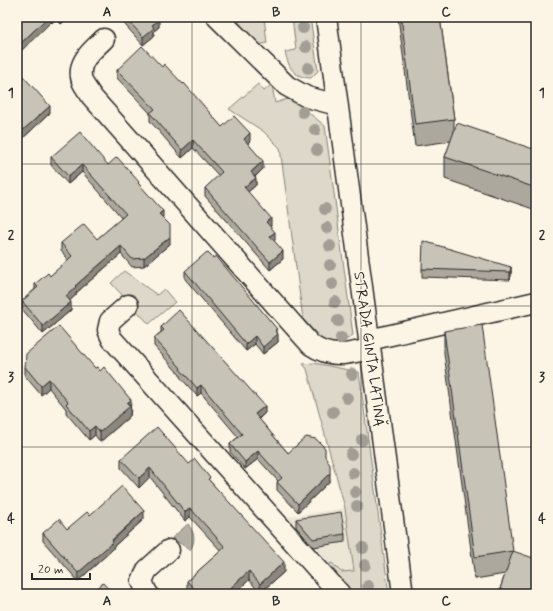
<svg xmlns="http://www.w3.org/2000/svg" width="553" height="611" font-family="Mynerve,sans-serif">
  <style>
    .built { fill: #ece6d7 }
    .green { fill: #ded8ca; stroke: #84827a }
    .water { fill: #b4b0a5; stroke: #7d7b74 }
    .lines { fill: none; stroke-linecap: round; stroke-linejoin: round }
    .minor-casing { stroke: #2b2b2b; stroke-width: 23 }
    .minor { stroke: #fcf5e5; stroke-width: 20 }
    .tree { fill: #a29e95 }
    .wall { fill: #aca89d; stroke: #2b2b2b }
    .shaded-wall { fill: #8c8880; stroke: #2b2b2b }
    .building { fill: #c8c3b7; stroke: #2b2b2b }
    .grid { fill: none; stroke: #2b2b2b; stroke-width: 1; stroke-opacity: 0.55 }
    .labels { text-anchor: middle; stroke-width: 3; stroke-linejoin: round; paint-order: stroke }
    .street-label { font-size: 15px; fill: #2b2b2b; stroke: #fcf5e5 }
    .neatline { fill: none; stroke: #2b2b2b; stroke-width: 1.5 }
    .grid-label { font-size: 13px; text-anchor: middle; font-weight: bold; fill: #2b2b2b }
  </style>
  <rect width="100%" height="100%" fill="#fcf5e5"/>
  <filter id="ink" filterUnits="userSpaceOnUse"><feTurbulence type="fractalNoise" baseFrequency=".025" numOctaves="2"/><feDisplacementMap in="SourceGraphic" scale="8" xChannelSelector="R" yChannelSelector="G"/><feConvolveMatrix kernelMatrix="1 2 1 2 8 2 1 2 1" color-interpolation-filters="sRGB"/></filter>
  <g filter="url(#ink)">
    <path class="built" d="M345,508L354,571L341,572L326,566L285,517Z"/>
    <path class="green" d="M234,17H264L267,43L259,45Z
      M292,17H310L318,71L311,78C293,77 289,68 285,52L296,50Z
      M258,84L264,91L272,84L275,103L291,98L325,126L353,335L345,341L333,344L324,342L303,319L280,148L263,131L229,109Z
      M124,271L157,295L164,289L175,302L149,324L111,283Z
      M314,363L359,372L389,594H351L326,566L332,563L341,572L354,571L345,508L307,369L303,364Z"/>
    <path class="water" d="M188,524C195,533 196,541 190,550L172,538Z"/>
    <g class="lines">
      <defs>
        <path id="minor" d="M217,17L287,86L307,97L337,105
          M326,17L403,594
          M104,39C92,51 76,62 82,81C84,86 89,92 92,97L311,345C332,359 347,354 370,349
          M128,305L110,321L108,330L112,339L340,594
          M369,340L536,302
          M148,594L146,591L142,581L147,570L169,550"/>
      </defs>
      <use href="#minor" class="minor-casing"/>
      <use href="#minor" class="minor"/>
    </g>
    <g class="tree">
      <circle cx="303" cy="28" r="6"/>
      <circle cx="306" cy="47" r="6"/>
      <circle cx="308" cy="68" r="6"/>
      <circle cx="303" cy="112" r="6"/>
      <circle cx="315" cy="130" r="6"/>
      <circle cx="317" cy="150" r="6"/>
      <circle cx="325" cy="209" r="6"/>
      <circle cx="327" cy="228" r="6"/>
      <circle cx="330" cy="246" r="6"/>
      <circle cx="330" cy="265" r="6"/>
      <circle cx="332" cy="284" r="6"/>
      <circle cx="335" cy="302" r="6"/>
      <circle cx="338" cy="321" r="6"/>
      <circle cx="341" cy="338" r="6"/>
      <circle cx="352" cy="374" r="6"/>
      <circle cx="347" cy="398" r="6"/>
      <circle cx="333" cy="412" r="6"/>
      <circle cx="362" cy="440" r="6"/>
      <circle cx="351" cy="454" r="6"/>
      <circle cx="353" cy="473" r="6"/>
      <circle cx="355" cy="492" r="6"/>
      <circle cx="357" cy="506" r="6"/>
      <circle cx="363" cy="548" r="6"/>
      <circle cx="365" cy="565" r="6"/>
      <circle cx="368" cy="586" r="6"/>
    </g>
    <path class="wall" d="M17,17H69L61,24L56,19L52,23L51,22Z
      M118,17H158L159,27L154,31V36L143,45Z
      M398,17H440L454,119V133L536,150V210L445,179V157L451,141L415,146Z
      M162,67L222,127L250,141L248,143L263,169L255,177L256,185L248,192L271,226H270L275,240L274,241L283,259L270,270L205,196V188L219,176L193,148L182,158L150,121V113L117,78V70Z
      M17,79L50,113L22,139L17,133Z
      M51,157L108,165L139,184L163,218L170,244L144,266L132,267L121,254L76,293V295L70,300L71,310L43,334L22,309V301L35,289V284L50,276L69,260L61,251V243L97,239L122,218L82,172L68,184L51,165Z
      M511,267V275L510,280L422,277V269Z
      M185,271L277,332L278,342L263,354L255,344L246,351L185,279Z
      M161,327L265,413L259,419L288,453L325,457L330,481L298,512L277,490V482L278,481L258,459L245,469L230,452V444L238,437L201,393L197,396L180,377V375L154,346V338L161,332Z
      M444,331L513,551L536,594H500V589L505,574L475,579L444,353Z
      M25,367L95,368L131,409L130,416L100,442L95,435L89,440L66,413V409L49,388L41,395L25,376Z
      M121,459L189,464L210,481L284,572L260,593L249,580L234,594H191L187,590V581L221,551L190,517L185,521L150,477L139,488L121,468Z
      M90,515L144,519L113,547V549L78,581L43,541V533L67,529Z
      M296,519L345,534V542L313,547L296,527Z"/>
    <path class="shaded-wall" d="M48,17H51V22L17,55V47Z
      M52,17H56V19L52,23Z
      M61,17H69L61,24Z
      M159,20V27L154,31V36L143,45V37L152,25Z
      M50,106V113L22,139V131Z
      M250,133V141L244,147V139Z
      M193,140V148L182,158V150Z
      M263,161V169L251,180V172Z
      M82,165V172L68,184V176Z
      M256,178V185L244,195V187Z
      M163,211V219L159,214Z
      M271,218V226L266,229V222Z
      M275,232V240L270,244V236Z
      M170,237V244L144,266V258Z
      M121,246V254L76,293V295L66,304V296L75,286Z
      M283,251V259L270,270V262Z
      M511,267V275L510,280V272Z
      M71,302V310L43,334V326Z
      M277,329V335L278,334V342L263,354V347L275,330Z
      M255,336V344L246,351V344Z
      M49,379V388L41,395V386Z
      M201,385V393L197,396V388Z
      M131,400L130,416L100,442V432Z
      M265,406V413L255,422V414Z
      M95,426V435L89,440V431Z
      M258,451V459L245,469V462Z
      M150,468V477L139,488V478Z
      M330,473V481L298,512V504Z
      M190,508V517L185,521V512Z
      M144,511V519L113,547V549L78,581V573Z
      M284,562V572L260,593V584Z
      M249,571V580L234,594H224Z"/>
    <path class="building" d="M17,17H48L17,47Z
      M125,17H158L159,20L152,25L154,28L143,37Z
      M401,17H440L454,119L415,124Z
      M142,46L162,67L164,64L183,84L184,83L222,127L234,116L250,133L244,139L263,161L251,172L256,178L244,187L271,218L266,222L275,232L270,236L283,251L270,262L205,188L222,172L193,140L182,150L150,113L155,109L117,70Z
      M22,75L50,106L22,131L17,125V79Z
      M457,123L536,150V188L445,157Z
      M80,132L108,165L117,157L139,182L138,183L163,211L159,214L170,225V237L144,258L132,259L121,246L75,286L76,287L66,296L71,302L43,326L22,301L38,287L35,284L48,273L50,276L72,256L61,243L84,224L97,239L126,214L82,165L68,176L51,157Z
      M423,241L511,267L510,272L422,269Z
      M207,252L213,258L216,256L277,329L275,330L278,334L263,347L255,336L246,344L185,271Z
      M179,310L265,406L255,414L288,453L306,437L316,439L325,448V456L330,465V473L298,504L277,482L282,478L258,451L245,462L230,444L242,434L201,385L197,388L180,369L181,368L154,338L164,330L161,327Z
      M482,325L513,551L475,557L444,331Z
      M59,326L95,368L97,367L100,371L104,367L131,400L127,403L130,406L100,432L95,426L89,431L66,404L68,402L49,379L41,386L25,367L26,354Z
      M157,427L189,464L195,459L210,478L208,479L284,562L260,584L249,571L224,594H199L187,581L225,547L190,508L185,512L150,468L139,478L121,459Z
      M122,486L144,511L112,540L113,542L78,573L43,533L59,519L67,529L87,512L90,515Z
      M341,512L345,534L313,539L296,519Z
      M513,551L536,559V594H514L500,589Z
      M103,583L113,594H91Z"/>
  </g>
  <path class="grid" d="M192,17V594M361,17V594M17,164H536M17,306H536M17,447H536"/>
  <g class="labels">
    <g class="street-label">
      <text transform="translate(370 349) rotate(82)" y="5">STRADA GINTA LATINĂ</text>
    </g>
  </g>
  <rect width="553" height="611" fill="none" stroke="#fcf5e5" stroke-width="44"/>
  <path d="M32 573v6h58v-6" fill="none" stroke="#2b2b2b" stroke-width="2"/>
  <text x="38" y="573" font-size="12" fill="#2b2b2b" stroke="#fcf5e5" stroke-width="3" paint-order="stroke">20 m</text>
  <rect x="22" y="22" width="509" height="567" class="neatline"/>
  <g class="grid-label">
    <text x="107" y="16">A</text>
    <text x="276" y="16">B</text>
    <text x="446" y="16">C</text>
    <text x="11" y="97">1</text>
    <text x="542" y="97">1</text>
    <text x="11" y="239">2</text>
    <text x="542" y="239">2</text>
    <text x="11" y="381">3</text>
    <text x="542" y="381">3</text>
    <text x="11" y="523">4</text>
    <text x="542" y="523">4</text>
    <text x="107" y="605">A</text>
    <text x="276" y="605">B</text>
    <text x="446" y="605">C</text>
  </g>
</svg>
